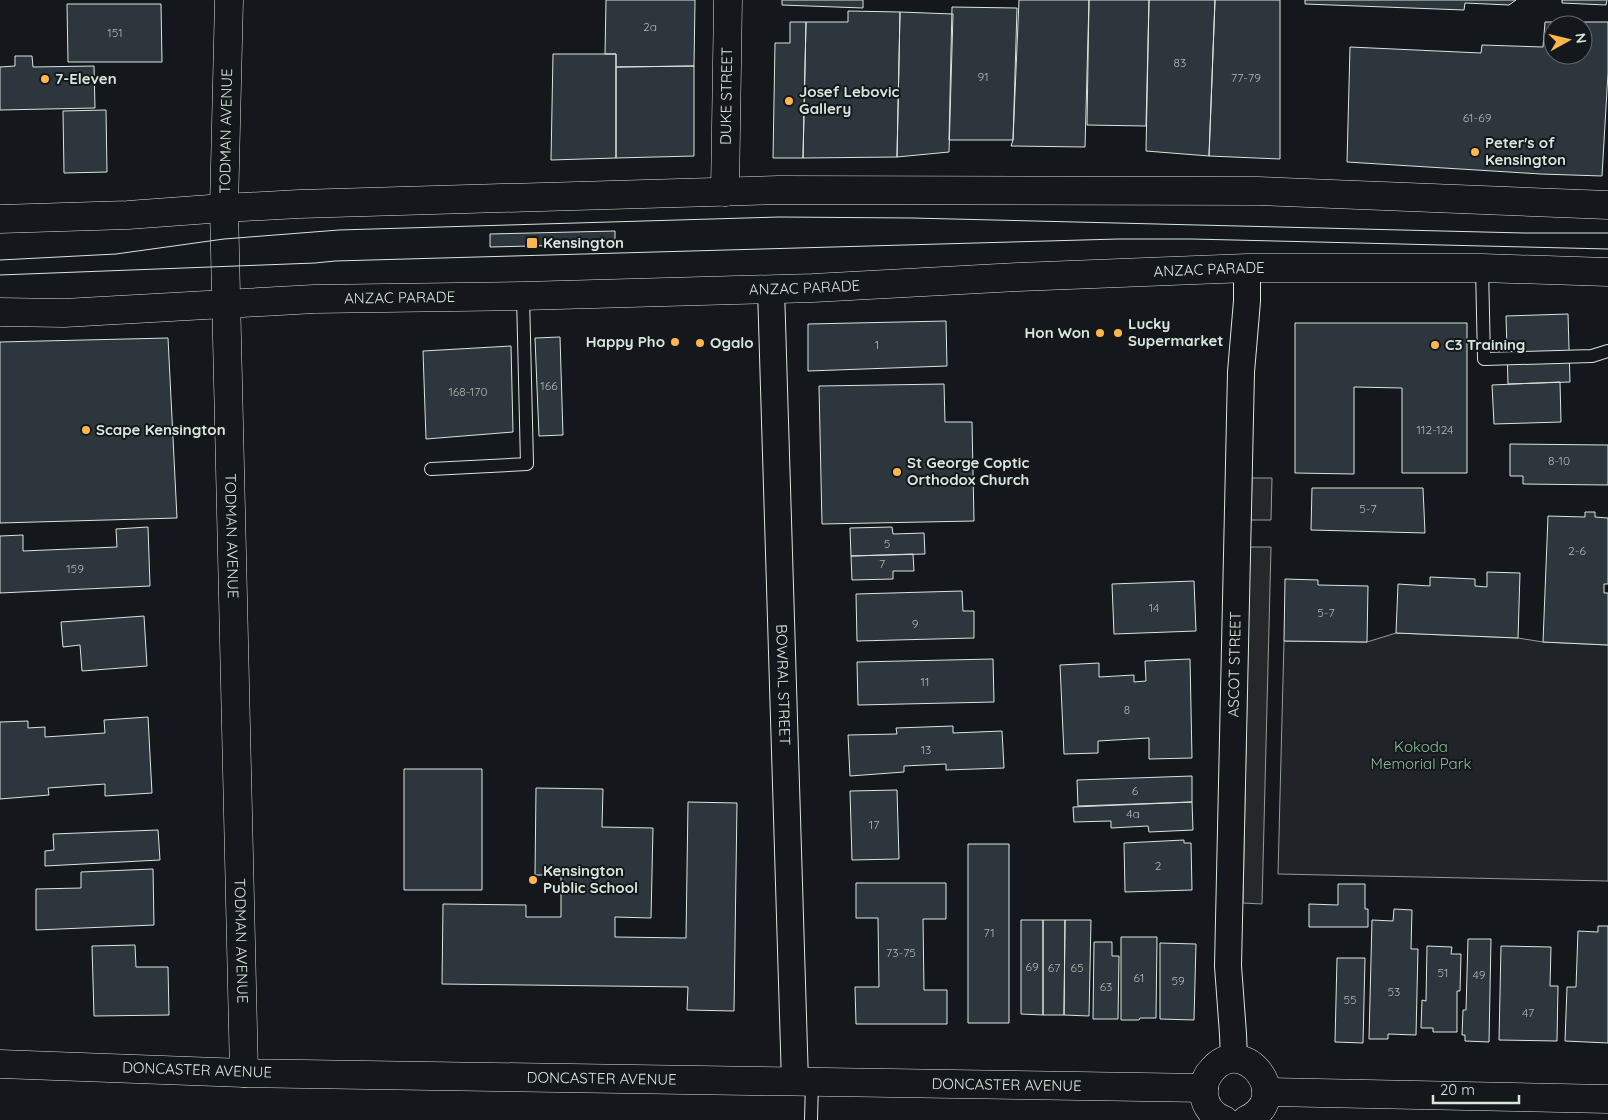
<svg xmlns="http://www.w3.org/2000/svg" width="1608" height="1120" font-family="Quicksand,sans-serif">
  <style>
    .green { fill: #202428; stroke: #939e99 }
    .parking { fill: #24282b; stroke: #939e99 }
    .building { fill: #2c363c; stroke: #d8e6dc; fill-rule: evenodd }
    .lines { fill: none; stroke-linecap: round; stroke-linejoin: round }
    .service-casing { stroke: #d8e6dc; stroke-width: 14 }
    .minor-casing { stroke: #d8e6dc; stroke-width: 28 }
    .tertiary-casing { stroke: #d8e6dc; stroke-width: 29 }
    .secondary-casing { stroke: #d8e6dc; stroke-width: 29 }
    .primary-casing { stroke: #d8e6dc; stroke-width: 29 }
    .service { stroke: #14181c; stroke-width: 12 }
    .minor { stroke: #14181c; stroke-width: 26 }
    .tertiary { stroke: #14181c; stroke-width: 28 }
    .secondary { stroke: #14181c; stroke-width: 28 }
    .primary { stroke: #14181c; stroke-width: 28 }
    .tram { stroke: #d8e6dc; stroke-width: 1 }
    .poi-dot { fill: #ffb74d; stroke: #14181c; stroke-width: 2 }
    .labels { text-anchor: middle; stroke-width: 4; stroke-linejoin: round; paint-order: stroke }
    .number-label { font-size: 12px; fill: #adbab4 }
    .poi-label { font-size: 15px; font-weight: bold; fill: #d8e6dc; stroke: #14181c; text-anchor: start }
    .street-label { font-size: 15px; fill: #d8e6dc; stroke: #14181c }
    .park-label { font-size: 15px; fill: #8ac095; stroke: #14181c }
  </style>
  <rect width="100%" height="100%" fill="#14181c"/>
  <path class="green" d="M1396,633L1518,638L1543,642L1608,645V881L1278,874L1284,641L1367,642Z"/>
  <path class="parking" d="M1252,478H1272L1271,520H1251Z
    M1250,547H1271L1262,904L1243,903Z"/>
  <path class="building" d="M606,0H695L694,66L616,67V54H605Z
    M782,0H863V8L782,5Z
    M1019,0H1089L1085,147L1011,146L1013,140Z
    M1089,0H1149L1146,126L1087,125Z
    M1149,0H1215L1209,156L1146,151Z
    M1215,0H1280V159L1209,156Z
    M1305,0H1516L1509,5L1465,3L1464,10L1305,4Z
    M1562,0H1607L1606,5L1562,3Z
    M67,4H161L162,62H68Z
    M952,7L1017,8L1013,140H949Z
    M848,11L900,12L897,157L803,158L806,22H848Z
    M900,12L953,14L949,152L897,157Z
    M790,22H806L803,158H773L775,43H790Z
    M1545,22H1608V73L1602,176L1541,174L1347,162L1350,47L1481,53L1482,45L1543,47ZM1553,25H1583V55H1553Z
    M553,54H616V158L551,160Z
    M15,56H32L33,67L94,66L95,108L0,110V67L15,66Z
    M694,66V156L616,158V67Z
    M106,110L107,172L64,173L63,111Z
    M615,231V244L490,247V234Z
    M1568,314L1570,382L1508,384L1506,316Z
    M946,321L947,366L808,371V324Z
    M1295,323H1467V473H1402V388L1354,387V474L1295,473Z
    M560,337L563,435L539,436L535,338Z
    M168,338L177,518L0,523V342Z
    M511,346L513,432L426,439L423,351Z
    M1560,382L1561,422L1494,424L1492,385Z
    M944,384L945,422H972L974,521L822,524L819,386Z
    M1510,444L1608,445V485L1523,484V476H1510Z
    M1312,488H1423L1425,533L1311,530Z
    M1585,512H1595V517L1608,518V584H1604V593H1608V645L1543,642L1548,516L1585,517Z
    M148,527L150,586L0,593V536L23,535V551L117,547L116,529Z
    M892,527L893,534L924,533L925,554L851,556L850,528Z
    M913,554L914,571H893V579L852,580L851,556Z
    M1487,572L1520,573L1518,638L1396,633L1398,584L1430,586V577L1475,579V586L1487,587Z
    M1285,579L1318,580V585L1368,586L1367,642L1284,641Z
    M1194,581L1196,631L1114,634L1112,584Z
    M962,591L963,611H974V638L857,641L856,594Z
    M144,616L147,666L82,671L80,645L63,647L61,622Z
    M993,659L994,702L858,705L857,662Z
    M1190,659L1192,758L1149,759V738L1098,741V753L1064,754L1060,665L1099,663V677L1134,675V682L1146,681L1145,661Z
    M148,717L152,793L105,796V784L48,788L49,795L0,799V722L28,721V728L45,727V737L105,733L104,720Z
    M953,726V733L1002,731L1004,768L946,770V764L904,766V772L850,776L848,735L897,734L896,728Z
    M404,769H482V890H404Z
    M1192,776V802L1078,806L1077,780Z
    M536,788L603,789L602,827L653,828L651,918L615,917V937L686,938L688,802L737,803L734,1011L687,1010L688,987L442,984L443,904L526,905V917H561V875H535Z
    M897,790L899,859L852,860L850,791Z
    M1192,802L1193,830L1149,832L1148,826L1111,828V821L1074,822L1073,807Z
    M158,830L160,860L45,866V851L54,850L53,834Z
    M1184,840V843H1191L1192,890L1125,892L1124,843Z
    M968,844H1009V1023H968Z
    M153,869L154,925L36,930V889L81,888V872Z
    M856,883H946V919H923L924,990H947V1024H856L855,987H879L878,918H856Z
    M1338,884H1365V909H1368V927H1309V904L1338,905Z
    M1394,909L1412,910L1411,949H1418L1416,1035L1388,1034V1039H1369L1372,920L1393,921Z
    M1021,920H1043V1015L1021,1014Z
    M1043,920H1065L1064,1015H1043Z
    M1065,920H1091L1089,1016L1064,1015Z
    M1598,926H1608V1043L1565,1041L1567,987H1576L1578,931L1598,932Z
    M1121,937H1157L1156,1018H1140L1139,1020H1121Z
    M1468,939H1491L1489,1042L1465,1041V1035H1462L1463,1010H1466Z
    M1094,942H1112V956H1119L1118,1019H1093Z
    M1160,943L1196,944L1194,1020L1160,1019Z
    M135,945L136,967H168L169,1015L94,1016L92,946Z
    M1427,946L1452,947L1451,954H1461L1460,991H1457V1032H1433V1028H1421L1422,1000L1426,1001Z
    M1501,946L1551,947L1550,986H1558L1557,1041L1499,1040Z
    M1337,958H1365L1363,1043L1335,1042Z"/>
  <g class="lines">
    <defs>
      <path id="service" d="M1482,268L1484,359L1592,356L1608,351
        M431,469L527,464L523,296
        M811,1120L812,1082"/>
      <g id="minor">
        <path id="s1" d="M771,289L795,1082"/>
        <path id="s2" d="M1234,1059L1233,1034L1228,966L1241,372L1247,301V268"/>
      </g>
      <g id="tertiary">
        <path id="s3" d="M725,192L728,0"/>
        <path d="M0,1064L244,1073"/>
      </g>
      <g id="secondary">
        <path id="s4" d="M229,0L224,208L244,1073L1204,1088"/>
        <path d="M1266,1092L1608,1099"/>
        <path d="M1224,1120C1213,1116 1205,1106 1204,1094C1203,1084 1206,1076 1213,1069C1244,1034 1295,1098 1246,1120"/>
      </g>
      <g id="primary">
        <path d="M0,219L128,215L224,208L299,204L778,190L1258,191L1608,205"/>
        <path id="s5" d="M0,312L64,313L314,299L523,296L813,288L1018,277L1247,268H1482L1608,272"/>
      </g>
    </defs>
    <use href="#service" class="service-casing"/>
    <use href="#minor" class="minor-casing"/>
    <use href="#tertiary" class="tertiary-casing"/>
    <use href="#secondary" class="secondary-casing"/>
    <use href="#primary" class="primary-casing"/>
    <use href="#service" class="service"/>
    <use href="#minor" class="minor"/>
    <use href="#tertiary" class="tertiary"/>
    <use href="#secondary" class="secondary"/>
    <use href="#primary" class="primary"/>
    <path class="tram" d="M0,260L116,254L224,239L339,230L779,217L912,218L1524,233H1608
      M0,275L315,263L335,261L1118,239H1192L1608,249"/>
  </g>
  <g class="poi-dot">
    <circle cx="45" cy="79" r="5"/>
    <circle cx="789" cy="101" r="5"/>
    <circle cx="1475" cy="152" r="5"/>
    <rect x="526" y="237" width="12" height="12" rx="2.5"/>
    <circle cx="1100" cy="333" r="5"/>
    <circle cx="1118" cy="333" r="5"/>
    <circle cx="675" cy="342" r="5"/>
    <circle cx="700" cy="343" r="5"/>
    <circle cx="1435" cy="345" r="5"/>
    <circle cx="86" cy="430" r="5"/>
    <circle cx="897" cy="472" r="5"/>
    <circle cx="533" cy="880" r="5"/>
  </g>
  <g class="labels">
    <g class="number-label">
      <text x="650" y="31">2a</text>
      <text x="115" y="37">151</text>
      <text x="1180" y="67">83</text>
      <text x="983" y="81">91</text>
      <text x="1246" y="82">77-79</text>
      <text x="1477" y="122">61-69</text>
      <text x="877" y="349">1</text>
      <text x="549" y="390">166</text>
      <text x="468" y="396">168-170</text>
      <text x="1435" y="434">112-124</text>
      <text x="1559" y="465">8-10</text>
      <text x="1368" y="513">5-7</text>
      <text x="887" y="548">5</text>
      <text x="1577" y="555">2-6</text>
      <text x="882" y="568">7</text>
      <text x="75" y="573">159</text>
      <text x="1154" y="612">14</text>
      <text x="1326" y="617">5-7</text>
      <text x="915" y="628">9</text>
      <text x="925" y="686">11</text>
      <text x="1127" y="714">8</text>
      <text x="926" y="754">13</text>
      <text x="1135" y="795">6</text>
      <text x="1133" y="818">4a</text>
      <text x="874" y="829">17</text>
      <text x="1158" y="870">2</text>
      <text x="989" y="937">71</text>
      <text x="901" y="957">73-75</text>
      <text x="1032" y="971">69</text>
      <text x="1054" y="972">67</text>
      <text x="1077" y="972">65</text>
      <text x="1443" y="977">51</text>
      <text x="1479" y="979">49</text>
      <text x="1139" y="982">61</text>
      <text x="1178" y="985">59</text>
      <text x="1106" y="991">63</text>
      <text x="1394" y="996">53</text>
      <text x="1350" y="1004">55</text>
      <text x="1528" y="1017">47</text>
    </g>
    <g class="poi-label">
      <text x="55" y="84">7-Eleven</text>
      <text x="799" y="97">Josef Lebovic<tspan x="799" dy="17">Gallery</tspan></text>
      <text x="1485" y="148">Peter's of<tspan x="1485" dy="17">Kensington</tspan></text>
      <text x="543" y="248">Kensington</text>
      <text x="1128" y="329">Lucky<tspan x="1128" dy="17">Supermarket</tspan></text>
      <text x="1090" y="338" text-anchor="end">Hon Won</text>
      <text x="665" y="347" text-anchor="end">Happy Pho</text>
      <text x="710" y="348">Ogalo</text>
      <text x="1445" y="350">C3 Training</text>
      <text x="96" y="435">Scape Kensington</text>
      <text x="907" y="468">St George Coptic<tspan x="907" dy="17">Orthodox Church</tspan></text>
      <text x="543" y="876">Kensington<tspan x="543" dy="17">Public School</tspan></text>
    </g>
    <g class="street-label">
      <text dy="5" stroke="none"><textPath href="#s3" startOffset="96">DUKE STREET</textPath></text>
      <text transform="translate(226 131) rotate(-89)" y="5">TODMAN AVENUE</text>
      <text dy="5" stroke="none"><textPath href="#s5" startOffset="1210">ANZAC PARADE</textPath></text>
      <text dy="5" stroke="none"><textPath href="#s5" startOffset="805">ANZAC PARADE</textPath></text>
      <text dy="5" stroke="none"><textPath href="#s5" startOffset="400">ANZAC PARADE</textPath></text>
      <text dy="5" stroke="none"><textPath href="#s4" startOffset="536">TODMAN AVENUE</textPath></text>
      <text dy="5" stroke="none"><textPath href="#s2" startOffset="395">ASCOT STREET</textPath></text>
      <text dy="5" stroke="none"><textPath href="#s1" startOffset="396">BOWRAL STREET</textPath></text>
      <text dy="5" stroke="none"><textPath href="#s4" startOffset="941">TODMAN AVENUE</textPath></text>
      <text transform="translate(197 1070) rotate(2)" y="5">DONCASTER AVENUE</text>
      <text dy="5" stroke="none"><textPath href="#s4" startOffset="1431">DONCASTER AVENUE</textPath></text>
      <text dy="5" stroke="none"><textPath href="#s4" startOffset="1836">DONCASTER AVENUE</textPath></text>
    </g>
    <g class="park-label">
      <text x="1421" y="752">Kokoda<tspan x="1421" dy="17">Memorial Park</tspan></text>
    </g>
  </g>
  <g transform="translate(1568 40) rotate(82)"><circle r="24" fill="#14181c" stroke="#626a69"/>
  <path d="M0-4L9 19L0 12L-9 19Z" fill="#ffb74d"/>
  <text y="-8" font-size="14" font-weight="bold" text-anchor="middle" fill="#d8e6dc">N</text>
  </g>
  <path d="M1433 1095v8h86v-8" fill="none" stroke="#d8e6dc" stroke-width="2.5"/>
  <text x="1440" y="1095" font-size="15" fill="#d8e6dc" stroke="#14181c" stroke-width="4" paint-order="stroke">20 m</text>
</svg>
